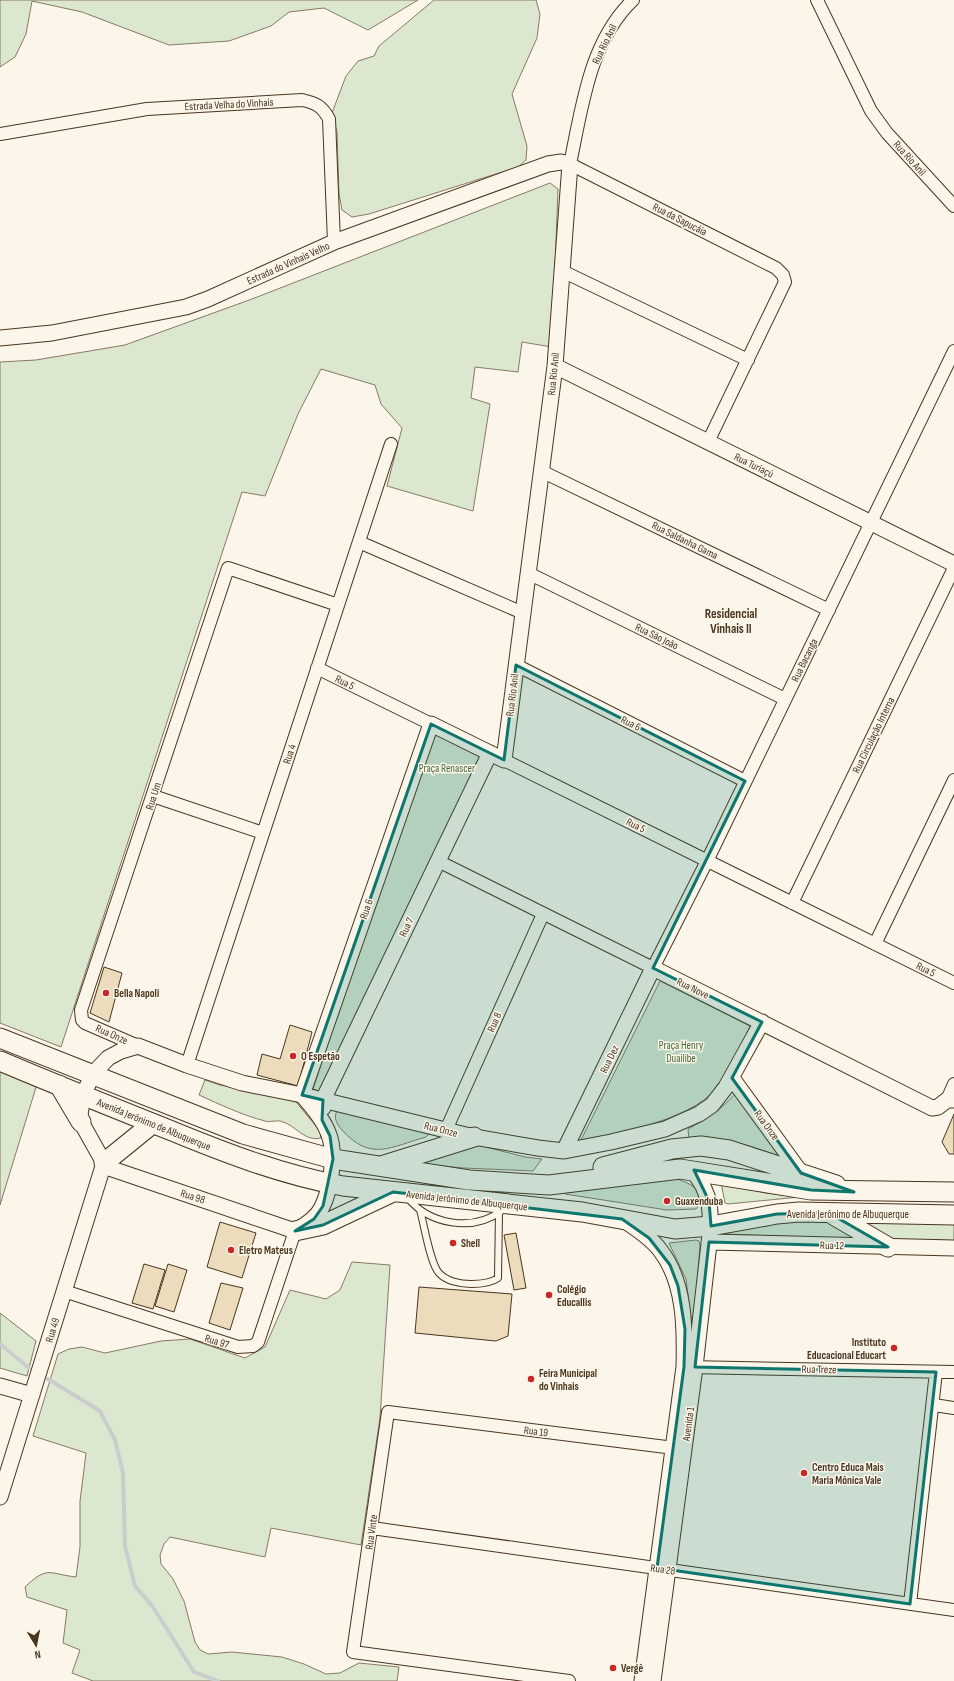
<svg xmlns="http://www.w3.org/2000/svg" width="954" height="1681" font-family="'Sofia Sans Condensed',sans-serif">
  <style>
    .green { fill: #dce7d0; stroke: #887966 }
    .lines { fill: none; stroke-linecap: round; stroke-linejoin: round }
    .stream { stroke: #c9cecd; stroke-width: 4 }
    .building { fill: #ecdcbc; stroke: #4a3520 }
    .service-casing { stroke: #4a3520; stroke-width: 8 }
    .minor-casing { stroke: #4a3520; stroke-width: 14 }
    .tertiary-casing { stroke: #4a3520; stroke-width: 17 }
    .primary-casing { stroke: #4a3520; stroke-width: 21 }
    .service { stroke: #fbf6e9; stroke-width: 6 }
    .minor { stroke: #fbf6e9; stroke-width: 12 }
    .tertiary { stroke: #fbf6e9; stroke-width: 15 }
    .primary { stroke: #fbf6e9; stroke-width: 19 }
    .marked { fill: #0f766e; fill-opacity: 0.2; stroke: #0f766e; stroke-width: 3; stroke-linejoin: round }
    .poi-dot { fill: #c62828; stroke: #fbf6e9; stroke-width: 1.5 }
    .labels { text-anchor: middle; stroke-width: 3; stroke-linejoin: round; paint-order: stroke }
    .street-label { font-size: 11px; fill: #4a3520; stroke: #fbf6e9 }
    .park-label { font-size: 11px; fill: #436837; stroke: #fbf6e9 }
    .poi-label { font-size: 11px; font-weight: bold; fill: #4a3520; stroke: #fbf6e9; text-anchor: start }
    .quarter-label { font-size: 13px; font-weight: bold; fill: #4a3520; stroke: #fbf6e9 }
  </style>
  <rect width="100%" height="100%" fill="#fbf6e9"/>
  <path class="green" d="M0,0H418L368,30L324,8L289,12L271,26L229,41L169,45L82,12L32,1L26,34L15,57L0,67Z
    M434,0H536L540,14L537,38L512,94L527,146L526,160L518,167L369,214L352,217L342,210L339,194L337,132L332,113L346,76L358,61L374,56L379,46Z
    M550,183L558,189L552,347L522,342L518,372L475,367L471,398L490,404L473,511L387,486L402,428L381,404L375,385L321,369L298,414L265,496L242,492L61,1047L0,1023V362L36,360L125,345L252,299Z
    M431,731L484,753L319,1091L313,1089Z
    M660,981L750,1026C742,1042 733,1067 723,1081C695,1121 625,1130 580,1142Z
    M0,1068L37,1084L0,1205Z
    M205,1080L220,1085L287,1098L296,1102L320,1131L321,1138C305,1142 296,1126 283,1122C277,1119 271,1123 265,1121C242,1115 221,1105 199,1095Z
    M736,1093L779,1156C749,1145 721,1136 689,1139L688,1129C706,1119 722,1109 736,1093Z
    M337,1111L430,1133L426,1137C390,1147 371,1162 342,1130C337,1124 333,1118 337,1111Z
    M478,1145L525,1157L542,1159L533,1171L464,1168L419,1164Z
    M676,1179C690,1182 710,1194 696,1209L667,1210L565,1194L568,1191Z
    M721,1183L766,1193L800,1197L728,1204L725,1203Z
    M821,1218L858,1239L721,1234L727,1230Z
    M858,1220L954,1221V1241L893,1240Z
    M696,1240L699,1241L700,1246L694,1318H691L686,1279L669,1243Z
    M352,1262L390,1265L380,1418L361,1545L271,1528L265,1557L170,1537L164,1544L160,1555L161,1564L173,1579L184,1601L195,1642L200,1650L208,1654L232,1652L282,1657L304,1664L326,1674L340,1673L359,1663L399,1667L397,1681H93L72,1673L80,1650L63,1643L67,1610L27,1597L25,1587C48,1565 49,1574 76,1577L80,1547V1501L86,1453L33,1436L58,1354L69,1349L82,1347L105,1353L161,1341L190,1339L245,1358L265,1347L290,1290L326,1299L340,1290Z
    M0,1313L36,1341L27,1376L0,1368Z"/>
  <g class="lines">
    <path class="stream" d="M0,1344L29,1368
      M48,1379L100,1411L115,1440L123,1473L125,1546L135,1586L153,1607L194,1672L218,1681"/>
  </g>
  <path class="building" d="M104,967L122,973L109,1022L90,1013Z
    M290,1025L312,1032L298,1086L257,1075L262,1054L280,1059Z
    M954,1114V1154H949L942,1142Z
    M220,1222L256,1233L242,1278L207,1267Z
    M516,1233L526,1288L514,1290L504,1235Z
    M144,1264L165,1270L153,1309L132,1303Z
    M168,1264L187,1270L174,1312L155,1306Z
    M221,1283L243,1288L230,1330L209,1323Z
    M419,1287L512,1294L508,1336L496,1341L415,1333Z"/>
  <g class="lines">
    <defs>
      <path id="service" d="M407,1197C429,1225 473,1232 501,1211
        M420,1210C424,1224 430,1263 439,1273C446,1281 460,1284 471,1284C479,1284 491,1283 498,1278L499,1212"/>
      <path id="minor" d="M633,0C589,42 582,108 570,164L776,268L783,275L785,282L708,442
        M817,0L871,111L887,133L954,206
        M0,134L147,109L302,100C316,103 322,106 329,119L334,242
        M562,271L748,360
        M541,471L829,610
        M359,542L523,613
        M528,573L785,699
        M516,665L745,781
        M317,668L431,724
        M504,760L954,983
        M153,796L263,833
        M438,861L653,968L707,861L954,351
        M792,903L954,568
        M875,944L954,780
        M138,1046L85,1023L82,1020L81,1010L228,568L338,605
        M187,1065L391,444
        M947,1100L954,1084
        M446,1130L543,914
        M64,1291L238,1347L253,1346L258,1342L295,1231
        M687,1367L954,1372
        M934,1405L954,1408
        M372,1528L954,1610
        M910,1604L936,1372
        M569,1681L353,1652L388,1412L682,1449"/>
      <path id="tertiary" d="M0,338L52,333L186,307L208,299L334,242L548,164L561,162L570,164L555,366L504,760L431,724L302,1095
        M555,366L954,564
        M732,1078L801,1173
        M302,1095C312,1107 324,1120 329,1135C336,1153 331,1189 322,1207C317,1218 306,1225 295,1231L112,1169L104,1163L81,1122L80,1115L83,1095L93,1074L108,1058L121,1051L138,1046L187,1065L242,1083L302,1095L474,1137L538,1148L564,1151L611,1142L665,1129L699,1114L712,1105L726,1087L762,1022
        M323,1108V1100L490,753
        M564,1151L653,968L932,1108L938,1107L947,1100H954
        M625,1221C637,1229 651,1238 660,1250C685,1282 685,1328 684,1367L642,1681
        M709,1242L954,1248
        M0,1386L32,1395
        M0,1497L104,1163
        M653,1681L695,1367L711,1226L709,1201L703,1186L693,1170"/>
      <path id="primary" d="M0,1038L243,1134L333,1159L469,1180L549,1185L680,1169L811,1190L954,1192
        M0,1061C57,1085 114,1108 172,1131C228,1154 283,1175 343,1186L582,1212L675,1229L711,1226L777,1214L799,1212L954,1215
        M59,1085L81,1122
        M104,1163L152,1124
        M384,1165L474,1137
        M603,1167L672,1149L701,1146L729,1150L836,1185
        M830,1213L888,1247
        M295,1231L323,1225L393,1192"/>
    </defs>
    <use href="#service" class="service-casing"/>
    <use href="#minor" class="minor-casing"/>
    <use href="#tertiary" class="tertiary-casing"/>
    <use href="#primary" class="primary-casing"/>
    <use href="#service" class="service"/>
    <use href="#minor" class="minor"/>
    <use href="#tertiary" class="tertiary"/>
    <use href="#primary" class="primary"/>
  </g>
  <path class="marked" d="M516,665L745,781L653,968L762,1022L732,1078L801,1173L854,1192L811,1190L694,1170L709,1201L711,1226L777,1214L829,1213L888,1247L709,1242L695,1367L936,1372L910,1604L657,1568L684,1367L685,1329L678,1286L670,1265L649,1238L622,1219L393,1192L323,1225L295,1231L314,1219L323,1206L333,1159L330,1136L322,1120L323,1100L302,1095L431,724L504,760Z"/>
  <g class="poi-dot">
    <circle cx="106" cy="993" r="4"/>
    <circle cx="293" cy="1056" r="4"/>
    <circle cx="667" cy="1201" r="4"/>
    <circle cx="453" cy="1243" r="4"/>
    <circle cx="231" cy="1250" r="4"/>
    <circle cx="549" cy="1295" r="4"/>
    <circle cx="894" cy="1348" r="4"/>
    <circle cx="531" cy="1379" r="4"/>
    <circle cx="804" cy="1473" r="4"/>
    <circle cx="613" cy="1668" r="4"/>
  </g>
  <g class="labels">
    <g class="street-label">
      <text transform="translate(604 44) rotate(-64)" y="4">Rua Rio Anil</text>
      <text transform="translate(229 104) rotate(-3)" y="4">Estrada Velha do Vinhais</text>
      <text transform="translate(910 158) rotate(48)" y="4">Rua Rio Anil</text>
      <text transform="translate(680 219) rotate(27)" y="4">Rua da Sapucáia</text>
      <text transform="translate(288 263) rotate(-24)" y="4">Estrada do Vinhais Velho</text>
      <text transform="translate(553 374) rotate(-84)" y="4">Rua Rio Anil</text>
      <text transform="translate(754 465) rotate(26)" y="4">Rua Turiaçú</text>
      <text transform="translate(685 540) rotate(26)" y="4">Rua Saldanha Gama</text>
      <text transform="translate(657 636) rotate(26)" y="4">Rua São João</text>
      <text transform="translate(804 660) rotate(-64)" y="4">Rua Bacanga</text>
      <text transform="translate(345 682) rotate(26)" y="4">Rua 5</text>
      <text transform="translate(512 695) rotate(-83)" y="4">Rua Rio Anil</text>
      <text transform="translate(631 723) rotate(27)" y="4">Rua 6</text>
      <text transform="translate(873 735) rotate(-64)" y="4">Rua Circulação Interna</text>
      <text transform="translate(289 754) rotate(-72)" y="4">Rua 4</text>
      <text transform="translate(153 796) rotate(-72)" y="4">Rua Um</text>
      <text transform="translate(636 825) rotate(26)" y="4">Rua 5</text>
      <text transform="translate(366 909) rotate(-71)" y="4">Rua 6</text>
      <text transform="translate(406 927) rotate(-64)" y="4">Rua 7</text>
      <text transform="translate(926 969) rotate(26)" y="4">Rua 5</text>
      <text transform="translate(693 988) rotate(26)" y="4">Rua Nove</text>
      <text transform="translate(494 1022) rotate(-66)" y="4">Rua 8</text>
      <text transform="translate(112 1034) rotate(24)" y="4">Rua Onze</text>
      <text transform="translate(609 1059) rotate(-64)" y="4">Rua Dez</text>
      <text transform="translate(154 1124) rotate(22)" y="4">Avenida Jerônimo de Albuquerque</text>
      <text transform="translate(767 1125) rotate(54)" y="4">Rua Onze</text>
      <text transform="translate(441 1129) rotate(14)" y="4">Rua Onze</text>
      <text transform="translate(193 1196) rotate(18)" y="4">Rua 98</text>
      <text transform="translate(467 1200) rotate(6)" y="4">Avenida Jerônimo de Albuquerque</text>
      <text x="848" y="1218">Avenida Jerônimo de Albuquerque</text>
      <text transform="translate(832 1245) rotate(1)" y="4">Rua 12</text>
      <text transform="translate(52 1330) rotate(-73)" y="4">Rua 49</text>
      <text transform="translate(217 1341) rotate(17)" y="4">Rua 97</text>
      <text transform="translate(819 1369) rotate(1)" y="4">Rua Treze</text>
      <text transform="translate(688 1424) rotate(-82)" y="4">Avenida 1</text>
      <text transform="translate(536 1431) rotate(7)" y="4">Rua 19</text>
      <text transform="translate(371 1532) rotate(-82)" y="4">Rua Vinte</text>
      <text transform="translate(663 1569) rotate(8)" y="4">Rua 28</text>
    </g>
    <g class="park-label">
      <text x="447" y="772">Praça Renascer</text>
      <text x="681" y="1049">Praça Henry<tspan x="681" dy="13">Duailibe</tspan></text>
    </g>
    <g class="poi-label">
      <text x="114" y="997">Bella Napoli</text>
      <text x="301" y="1060">O Espetão</text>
      <text x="675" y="1205">Guaxenduba</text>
      <text x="461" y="1247">Shell</text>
      <text x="239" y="1254">Eletro Mateus</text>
      <text x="557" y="1293">Colégio<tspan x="557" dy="13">Educallis</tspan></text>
      <text x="886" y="1346" text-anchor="end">Instituto<tspan x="886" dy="13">Educacional Educart</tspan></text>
      <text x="539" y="1377">Feira Municipal<tspan x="539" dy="13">do Vinhais</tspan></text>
      <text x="812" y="1471">Centro Educa Mais<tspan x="812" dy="13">Maria Mônica Vale</tspan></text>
      <text x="621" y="1672">Vergê</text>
    </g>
    <g class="quarter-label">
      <text x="731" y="618">Residencial<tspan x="731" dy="15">Vinhais II</tspan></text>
    </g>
  </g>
  <g transform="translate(36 1645) rotate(170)" stroke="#fbf6e9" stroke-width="3" paint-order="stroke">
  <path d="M0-3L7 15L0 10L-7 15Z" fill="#4a3520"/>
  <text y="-6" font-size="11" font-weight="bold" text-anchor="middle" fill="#4a3520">N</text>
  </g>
</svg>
